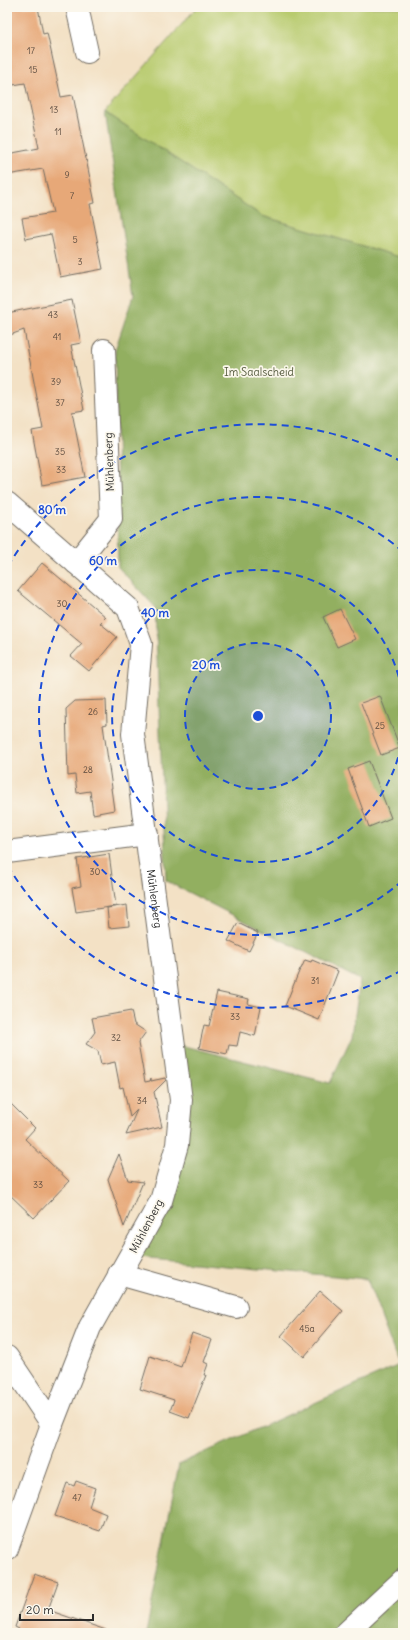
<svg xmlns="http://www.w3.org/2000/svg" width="410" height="1640" font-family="Delius,sans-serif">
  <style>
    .green { fill: #b8cb6e; stroke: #727b4c }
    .forest { fill: #92af61; stroke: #5e6d46 }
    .building { fill: #e7a878 }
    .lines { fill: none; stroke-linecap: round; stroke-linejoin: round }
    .minor-casing { stroke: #716b61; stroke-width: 24 }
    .minor { stroke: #fff; stroke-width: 22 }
    .ring { fill: none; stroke: #1d4ed8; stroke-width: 2; stroke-dasharray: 7 5 }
    .labels { text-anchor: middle; stroke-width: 3.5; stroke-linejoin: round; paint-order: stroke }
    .number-label { font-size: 9px; fill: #5a4a3e }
    .park-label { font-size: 11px; fill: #555b3f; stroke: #fbf7ec }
    .street-label { font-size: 11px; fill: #2b2b2b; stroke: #fbf7ec }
    .centre { fill: #1d4ed8; stroke: #fbf7ec; stroke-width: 2 }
    .ring-label { font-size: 12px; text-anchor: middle; font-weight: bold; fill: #1d4ed8; stroke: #fbf7ec; stroke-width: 3.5; stroke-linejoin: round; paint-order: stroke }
  </style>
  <rect width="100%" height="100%" fill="#fbf7ec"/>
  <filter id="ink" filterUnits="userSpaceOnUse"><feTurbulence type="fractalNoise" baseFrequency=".025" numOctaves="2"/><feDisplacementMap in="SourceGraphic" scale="8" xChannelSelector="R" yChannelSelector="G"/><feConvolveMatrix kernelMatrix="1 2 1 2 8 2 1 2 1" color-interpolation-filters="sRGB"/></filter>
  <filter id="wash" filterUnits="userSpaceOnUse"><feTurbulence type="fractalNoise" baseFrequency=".012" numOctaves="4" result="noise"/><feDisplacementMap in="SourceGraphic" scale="16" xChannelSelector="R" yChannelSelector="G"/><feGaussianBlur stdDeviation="0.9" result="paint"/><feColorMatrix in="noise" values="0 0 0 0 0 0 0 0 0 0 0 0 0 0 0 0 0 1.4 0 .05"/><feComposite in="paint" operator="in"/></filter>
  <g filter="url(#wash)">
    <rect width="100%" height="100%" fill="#f3e1c5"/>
    <path class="green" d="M197,7H403V258L262,216L105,112Z"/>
    <path class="forest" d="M105,112L262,216L403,258V1633H146L179,1464L399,1365L367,1279L139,1258L167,1199L180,1045L330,1083L352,1036L360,980L166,881L155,607L118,567L115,350L133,296Z"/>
    <g id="blocks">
      <path class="building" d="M7,7H38L43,34L47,33L61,97L73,95L95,203L90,204L103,269L60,277L51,234L26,239L22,218L53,213L43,169L7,175V154L39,148L25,83L13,85L7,53Z
        M72,300L81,343L71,345L84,410L72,412L85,477L42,485L32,431L43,429L24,330L7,336V313Z
        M42,563L106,617L100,623L117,637L89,671L71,656L82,644L18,591Z
        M340,609L355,639L337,647L323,617Z
        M380,696L400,748L381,755L361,703Z
        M106,700L107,724L103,725L112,788H111L114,810L93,814L90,791L77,793L75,775L68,776L66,709L75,701Z
        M369,761L391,818L369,827L348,769Z
        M109,854L116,906L76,912L72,888L81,886L77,859Z
        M127,905L129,926L109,928L107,908Z
        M238,923L258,933L249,951L228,941Z
        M305,960L311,962L312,960L338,971L319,1020L285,1006L300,969H301Z
        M217,992L249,999L248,1004L261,1007L255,1036L240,1032L237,1046L229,1045L227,1054L199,1048L204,1025L209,1026Z
        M131,1011L134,1024L146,1032L138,1043L145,1082L150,1081L151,1078V1081L165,1078L166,1080L154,1092L162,1127L126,1135L137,1110L130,1117L123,1087L120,1088L115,1062L101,1065L98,1051L86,1044L95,1032L92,1018Z
        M7,1100L35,1128L25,1139L69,1181L34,1218L7,1192Z
        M119,1154L128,1180L143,1182L124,1227L108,1179Z
        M320,1291L343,1311L304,1357L281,1336Z
        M192,1333L212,1340L204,1362L208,1364L204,1375H206L189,1418L170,1411L174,1400L140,1389L150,1356L181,1367Z
        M76,1481L95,1488L89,1507L106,1514L100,1531L55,1516L67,1483L74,1486Z
        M34,1574L58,1582L48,1610L106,1630L105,1633H17L19,1629L15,1627Z"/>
    </g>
  </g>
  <g filter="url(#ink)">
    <use href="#blocks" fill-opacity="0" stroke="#716b61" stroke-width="1"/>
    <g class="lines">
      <defs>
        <g id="minor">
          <path d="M77,7L87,52"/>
          <path id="s1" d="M7,503L128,608L141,644L133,734L181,1100L177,1145L161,1201L90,1327L52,1424L7,1549"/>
          <path d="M76,563L111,519L104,350"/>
          <path d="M7,852L147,834"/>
          <path d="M119,1274L236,1307"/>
          <path d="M7,1357L52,1424"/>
          <path d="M346,1633L403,1580"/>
        </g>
      </defs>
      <use href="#minor" class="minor-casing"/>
      <use href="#minor" class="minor"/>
    </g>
  </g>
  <circle cx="258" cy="716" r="73" fill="#1d4ed8" fill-opacity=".12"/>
  <g class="ring">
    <circle cx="258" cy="716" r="73"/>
    <path d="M403 734A146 146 0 1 1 403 698"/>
    <path d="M402 881A219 219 0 1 1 402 551"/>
    <path d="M402 970A292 292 0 0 1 8 866M8 566A292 292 0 0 1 402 462"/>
  </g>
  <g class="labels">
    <g class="number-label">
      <text x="31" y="54">17</text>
      <text x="33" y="73">15</text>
      <text x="54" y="113">13</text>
      <text x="58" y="135">11</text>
      <text x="67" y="178">9</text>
      <text x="72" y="199">7</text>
      <text x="75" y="243">5</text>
      <text x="80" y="265">3</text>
      <text x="53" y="318">43</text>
      <text x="57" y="340">41</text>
      <text x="56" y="385">39</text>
      <text x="60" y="406">37</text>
      <text x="60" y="455">35</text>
      <text x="61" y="473">33</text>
      <text x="62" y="607">30</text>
      <text x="93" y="715">26</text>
      <text x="380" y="729">25</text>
      <text x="88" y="773">28</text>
      <text x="95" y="875">30</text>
      <text x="315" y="984">31</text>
      <text x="235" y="1020">33</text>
      <text x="116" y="1041">32</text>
      <text x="142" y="1104">34</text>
      <text x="38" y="1188">33</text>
      <text x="307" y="1332">45a</text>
      <text x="77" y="1501">47</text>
    </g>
    <g class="park-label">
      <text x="259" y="376">Im Saalscheid</text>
    </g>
    <g class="street-label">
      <text transform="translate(109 462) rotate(-92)" y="4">Mühlenberg</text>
      <text dy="4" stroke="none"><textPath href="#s1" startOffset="455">Mühlenberg</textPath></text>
      <text transform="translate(146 1226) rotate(-62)" y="4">Mühlenberg</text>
    </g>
  </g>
  <circle cx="258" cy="716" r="6" class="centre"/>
  <g class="ring-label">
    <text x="52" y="514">80 m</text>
    <text x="103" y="565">60 m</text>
    <text x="155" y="617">40 m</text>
    <text x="206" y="669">20 m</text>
  </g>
  <rect width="410" height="1640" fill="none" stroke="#fbf7ec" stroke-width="24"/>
  <path d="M20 1614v6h73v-6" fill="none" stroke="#2b2b2b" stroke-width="2"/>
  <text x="26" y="1614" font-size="12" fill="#2b2b2b" stroke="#fbf7ec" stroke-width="3" paint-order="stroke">20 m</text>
</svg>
